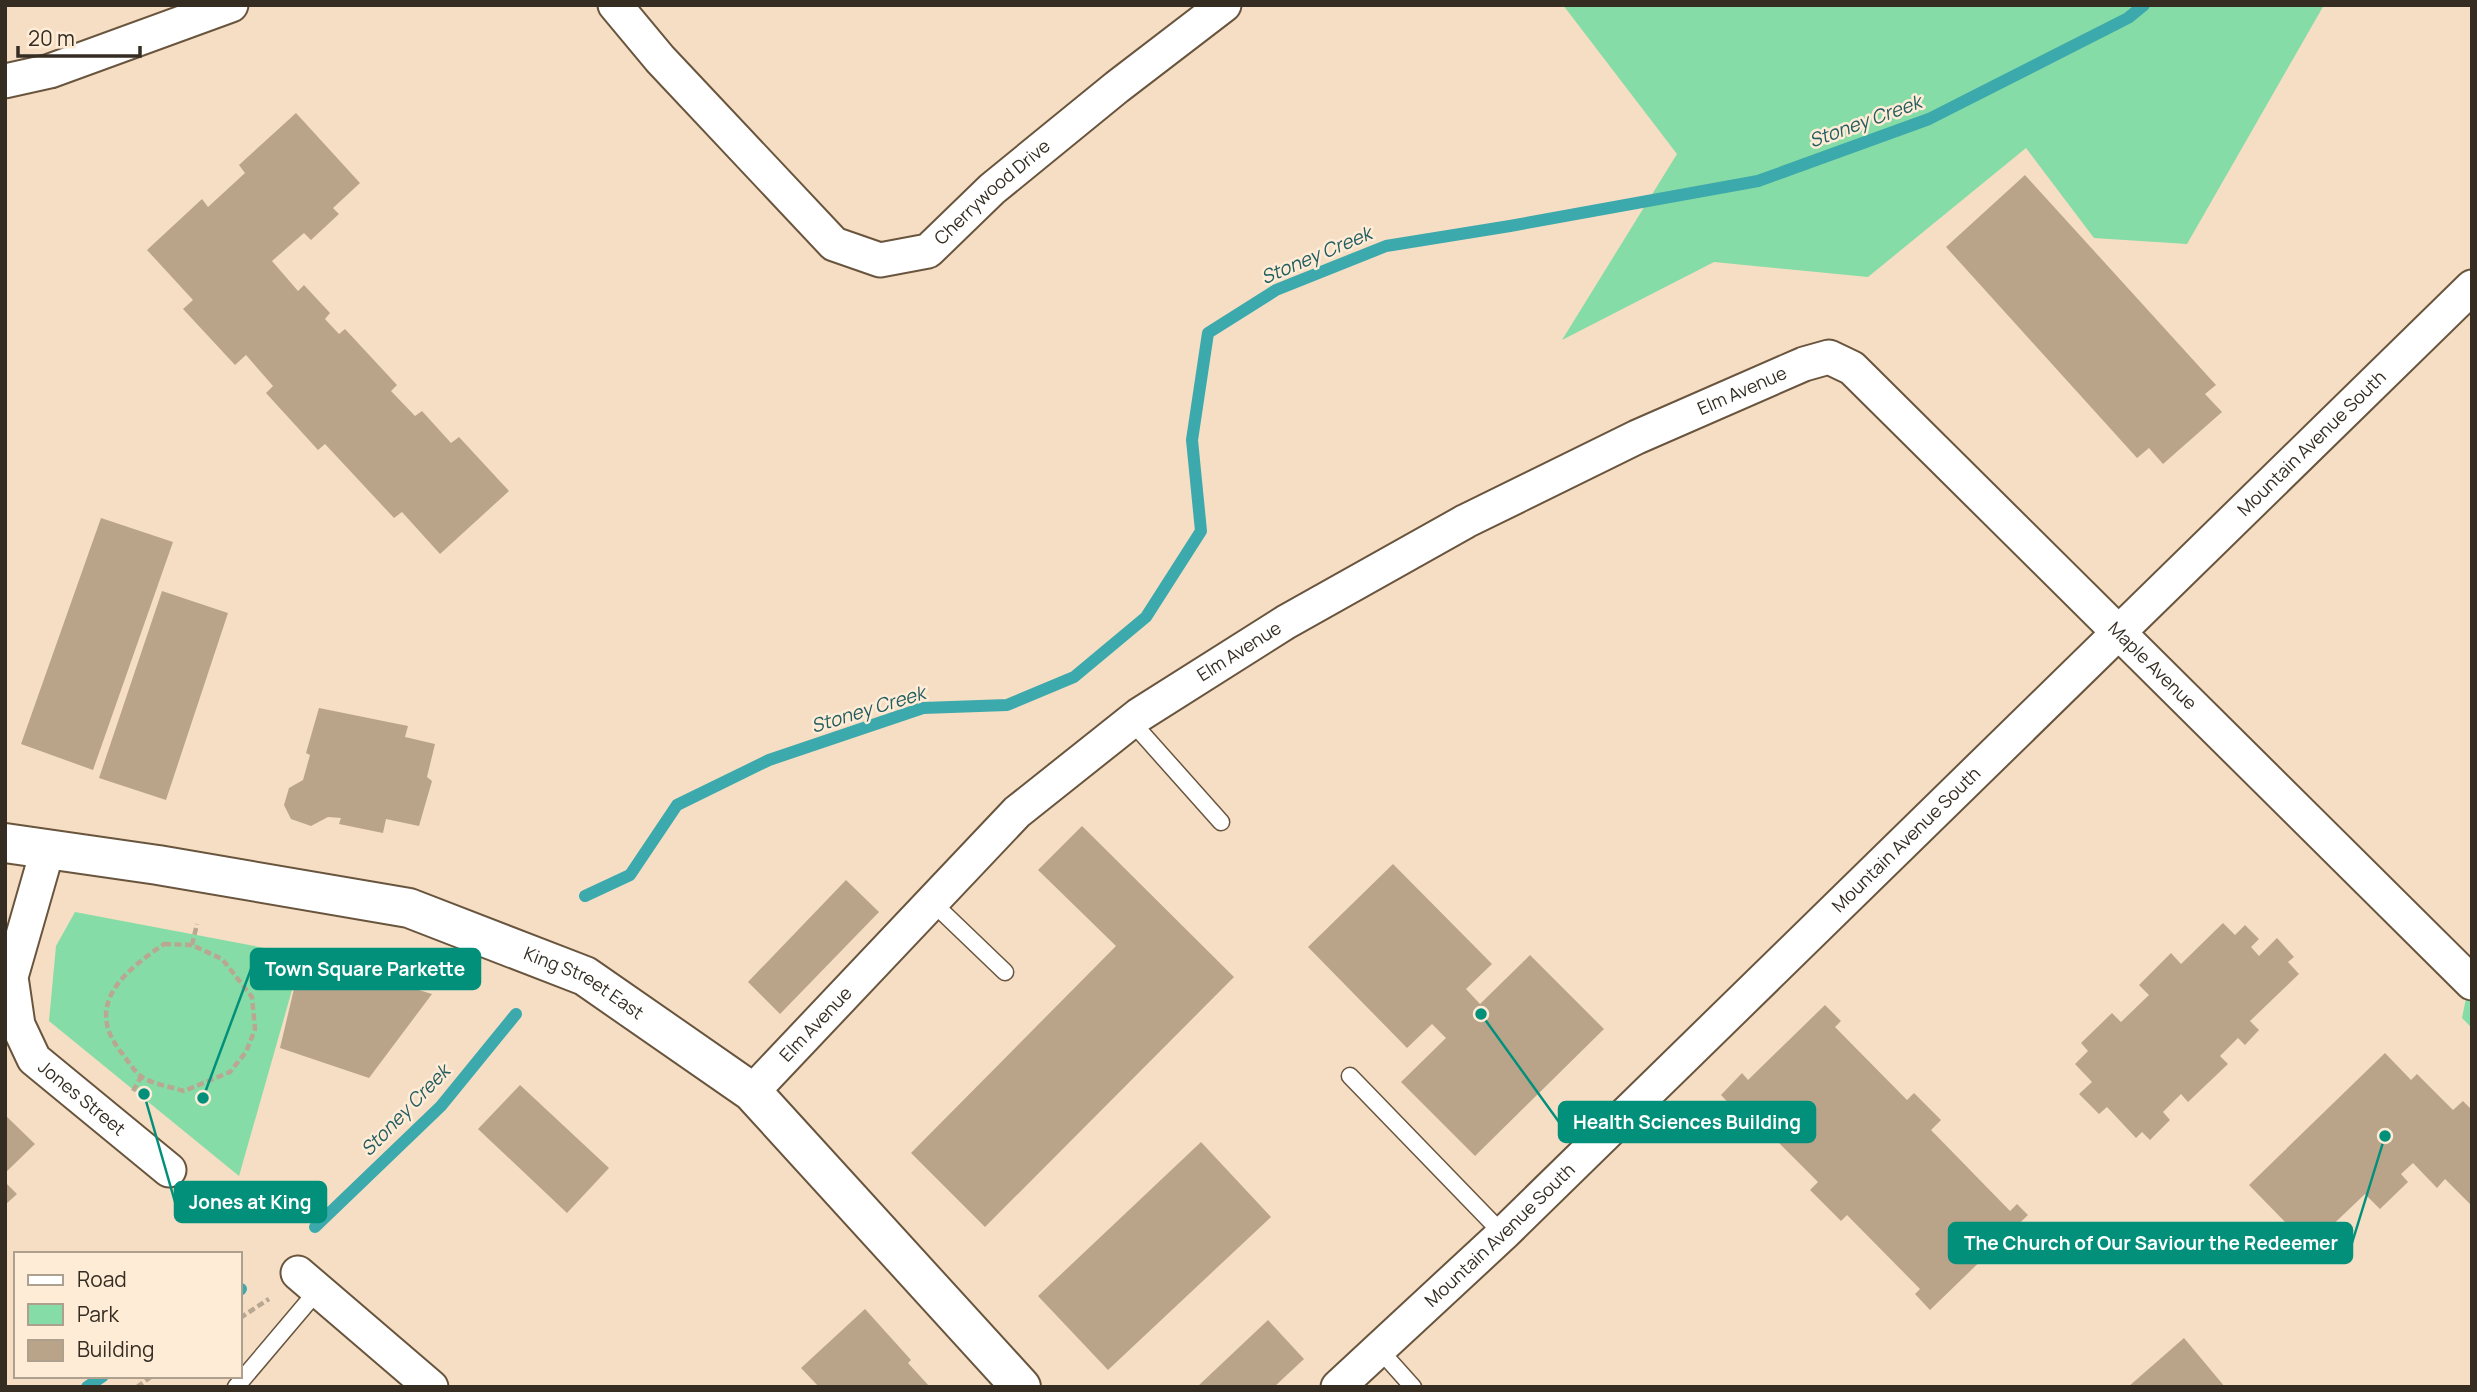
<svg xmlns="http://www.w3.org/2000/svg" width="2477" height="1392" font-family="Manrope,sans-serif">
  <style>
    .green { fill: #86dca6 }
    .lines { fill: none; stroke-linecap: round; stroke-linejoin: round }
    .stream { stroke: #3ca9ac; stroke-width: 12 }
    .building { fill: #b9a48a }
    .lane-casing { stroke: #69553e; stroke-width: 19 }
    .street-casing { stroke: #69553e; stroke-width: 37 }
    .secondary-casing { stroke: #69553e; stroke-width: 42 }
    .path { stroke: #b9a791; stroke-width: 4.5; stroke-dasharray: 7 3.5; stroke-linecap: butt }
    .lane { stroke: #fff; stroke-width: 16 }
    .street { stroke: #fff; stroke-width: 33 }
    .secondary { stroke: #fff; stroke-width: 38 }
    .labels { text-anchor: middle; stroke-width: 5; stroke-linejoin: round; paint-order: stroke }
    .street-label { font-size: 18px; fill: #352d22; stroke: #ffecd7 }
    .water-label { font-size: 19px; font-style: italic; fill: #225d5f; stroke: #ffecd7 }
    .leader { fill: none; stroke: #02907b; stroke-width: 2.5 }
    .callout-dot { fill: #02907b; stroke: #ffecd7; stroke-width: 2.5 }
    .callout { fill: #02907b; stroke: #02907b; stroke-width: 2.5 }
    .callout-label { font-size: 19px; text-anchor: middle; font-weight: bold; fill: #fff }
  </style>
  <rect width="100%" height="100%" fill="#f5dec4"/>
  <path class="green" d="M1563,5H2324L2187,244L2094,238L2026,148L1868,277L1714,262L1562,340L1677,154Z
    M75,912L302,955L239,1176L49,1021L56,946Z
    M2472,969V1028L2462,1018Z"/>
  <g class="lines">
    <path class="stream" d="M585,896L630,875L677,805L769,760L923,708L1007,705L1074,677L1146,617L1201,531L1192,440L1208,333L1276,290L1386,246L1510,226L1758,181L1929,119L2128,18L2144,5
      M315,1227L441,1106L516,1014
      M240,1290L241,1289
      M87,1387L103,1376"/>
  </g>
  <path class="building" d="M296,113L360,183L333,208L339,214L311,240L304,233L272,261L298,291L304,285L330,313L325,319L339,334L345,329L397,385L391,391L415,416L422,411L451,443L459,437L509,491L440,554L402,512L394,518L325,444L318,450L266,393L273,386L246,355L235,365L183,309L193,300L147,250L202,199L208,207L245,173L239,165Z
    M2025,175L2216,385L2205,394L2222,412L2163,464L2149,448L2137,458L1946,247Z
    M101,518L173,542L93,770L21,744Z
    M162,591L228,613L166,800L99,778Z
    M319,708L408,726L405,737L435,744L427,777L432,781L419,826L386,819L383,833L339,824L341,818L328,817L311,826L291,819L284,805L289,788L303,780L310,755L306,753Z
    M1082,826L1234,977L985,1227L911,1153L1116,946L1038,870Z
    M1393,864L1492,964L1466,989L1480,1004L1530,955L1604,1029L1475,1156L1401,1082L1446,1038L1432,1024L1407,1048L1308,947Z
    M846,880L879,912L780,1014L748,982Z
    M2223,923L2235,935L2245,925L2259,939L2251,947L2259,956L2277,938L2294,957L2288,962L2299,974L2250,1021L2259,1030L2245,1045L2238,1038L2220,1056L2228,1064L2188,1102L2181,1094L2163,1112L2170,1120L2150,1140L2142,1132L2136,1138L2107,1107L2099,1114L2079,1094L2092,1082L2075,1064L2088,1051L2081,1043L2112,1013L2121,1022L2149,995L2139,985L2171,953L2181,964Z
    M302,955L432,994L369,1078L280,1048Z
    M1825,1005L1841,1021L1835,1027L1907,1100L1914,1093L1941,1120L1931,1130L2010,1211L2017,1204L2028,1215L1930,1310L1915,1294L1920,1289L1847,1215L1841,1221L1810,1190L1818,1182L1743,1107L1737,1112L1721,1095L1742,1073L1748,1080Z
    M2385,1053L2411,1080L2417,1074L2453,1110L2463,1101L2472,1110V1206L2445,1179L2437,1188L2413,1163L2401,1174L2408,1182L2380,1209L2365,1194L2300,1256L2284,1239L2293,1230L2249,1185Z
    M520,1085L609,1168L567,1213L478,1129Z
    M5,1115L35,1144L5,1173Z
    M1201,1142L1271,1217L1108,1370L1038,1296Z
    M5,1182L17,1194L5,1205Z
    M865,1309L911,1360L908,1363L930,1387H819L801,1368Z
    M1268,1320L1304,1359L1274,1387H1197Z
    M2184,1338L2225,1387H2128Z"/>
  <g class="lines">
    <defs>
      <path id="lane" d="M1131,721L1221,822
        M932,902L1005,972
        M1350,1076L1503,1234
        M1378,1348L1413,1387
        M236,1387L318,1290"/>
      <g id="street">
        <path id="s1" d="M615,5L660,59L834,244L880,260L928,251L992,189L1117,87L1224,5"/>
        <path d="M5,81L50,71L231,5"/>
        <path id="s2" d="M48,848L11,977L18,1025L34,1059L169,1170"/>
        <path id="s3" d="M752,1092L1017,812L1139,715L1286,622L1466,521L1637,437L1804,364L1829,357L1852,368L2472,983"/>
        <path d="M298,1273L431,1387"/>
        <path id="s4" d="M1338,1387L1503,1234L2472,287"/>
      </g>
      <g id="secondary">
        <path id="s5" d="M5,843L158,865L409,908L585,976L752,1092L1021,1387"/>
      </g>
    </defs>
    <use href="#lane" class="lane-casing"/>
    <use href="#street" class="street-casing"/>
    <use href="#secondary" class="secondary-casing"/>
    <path class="path" d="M164,944L192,945L222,959L252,997L255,1029L246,1052L230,1072L184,1091C171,1087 153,1084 142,1077C134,1072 127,1059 121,1052C83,1004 125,971 164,944Z
      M192,945L197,924
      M133,1091L141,1077
      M240,1318L269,1299
      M137,1387L152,1376"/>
    <use href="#lane" class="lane"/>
    <use href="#street" class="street"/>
    <use href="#secondary" class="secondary"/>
  </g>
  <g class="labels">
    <g class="street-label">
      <text dy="6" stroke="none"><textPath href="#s1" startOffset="509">Cherrywood Drive</textPath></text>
      <text dy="6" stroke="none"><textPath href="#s3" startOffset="1227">Elm Avenue</textPath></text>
      <text dy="6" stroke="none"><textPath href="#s4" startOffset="1356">Mountain Avenue South</textPath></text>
      <text dy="6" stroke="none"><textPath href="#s3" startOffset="660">Elm Avenue</textPath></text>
      <text dy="6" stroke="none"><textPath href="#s3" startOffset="1769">Maple Avenue</textPath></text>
      <text dy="6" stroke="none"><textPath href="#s4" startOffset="789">Mountain Avenue South</textPath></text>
      <text dy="6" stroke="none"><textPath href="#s5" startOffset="600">King Street East</textPath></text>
      <text dy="6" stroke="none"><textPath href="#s3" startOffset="93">Elm Avenue</textPath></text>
      <text dy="6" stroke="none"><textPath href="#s2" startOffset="282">Jones Street</textPath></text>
      <text dy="6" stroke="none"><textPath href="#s4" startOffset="222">Mountain Avenue South</textPath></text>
    </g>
    <g class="water-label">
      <text transform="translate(1865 121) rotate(-20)" y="7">Stoney Creek</text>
      <text transform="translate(1316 255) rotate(-23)" y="7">Stoney Creek</text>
      <text transform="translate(868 709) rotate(-17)" y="7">Stoney Creek</text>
      <text transform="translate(405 1110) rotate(-46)" y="7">Stoney Creek</text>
    </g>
  </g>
  <path class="leader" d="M203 1098L251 969M1481 1014L1559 1122M144 1094L175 1202M2385 1136L2352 1243"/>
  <g class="callout-dot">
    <circle cx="203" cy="1098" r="7"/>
    <circle cx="1481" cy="1014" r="7"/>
    <circle cx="144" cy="1094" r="7"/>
    <circle cx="2385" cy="1136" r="7"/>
  </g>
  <g class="callout">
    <rect x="251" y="949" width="229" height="40" rx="7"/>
    <rect x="1559" y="1102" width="256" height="40" rx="7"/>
    <rect x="175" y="1182" width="151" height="40" rx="7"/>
    <rect x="1949" y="1223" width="403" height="40" rx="7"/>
  </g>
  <g class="callout-label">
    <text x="365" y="976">Town Square Parkette</text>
    <text x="1687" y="1129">Health Sciences Building</text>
    <text x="250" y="1209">Jones at King</text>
    <text x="2151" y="1250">The Church of Our Saviour the Redeemer</text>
  </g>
  <rect width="2477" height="1392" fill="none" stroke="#352d22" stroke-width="14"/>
  <rect x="14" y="1252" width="228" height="126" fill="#ffecd7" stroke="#aea08f" stroke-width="2"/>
  <rect x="28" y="1275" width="35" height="10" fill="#ffffff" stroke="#aea08f" stroke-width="2"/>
  <text x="77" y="1287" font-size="21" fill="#352d22">Road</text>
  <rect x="28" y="1304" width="35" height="21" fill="#86dca6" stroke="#aea08f" stroke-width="2"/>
  <text x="77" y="1322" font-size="21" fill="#352d22">Park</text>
  <rect x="28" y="1340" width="35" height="21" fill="#b9a48a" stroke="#aea08f" stroke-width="2"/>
  <text x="77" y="1357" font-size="21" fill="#352d22">Building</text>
  <path d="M18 46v10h122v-10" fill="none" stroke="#352d22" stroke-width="3.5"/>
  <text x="28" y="46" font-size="21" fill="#352d22" stroke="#ffecd7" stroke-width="5" paint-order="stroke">20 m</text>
</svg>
